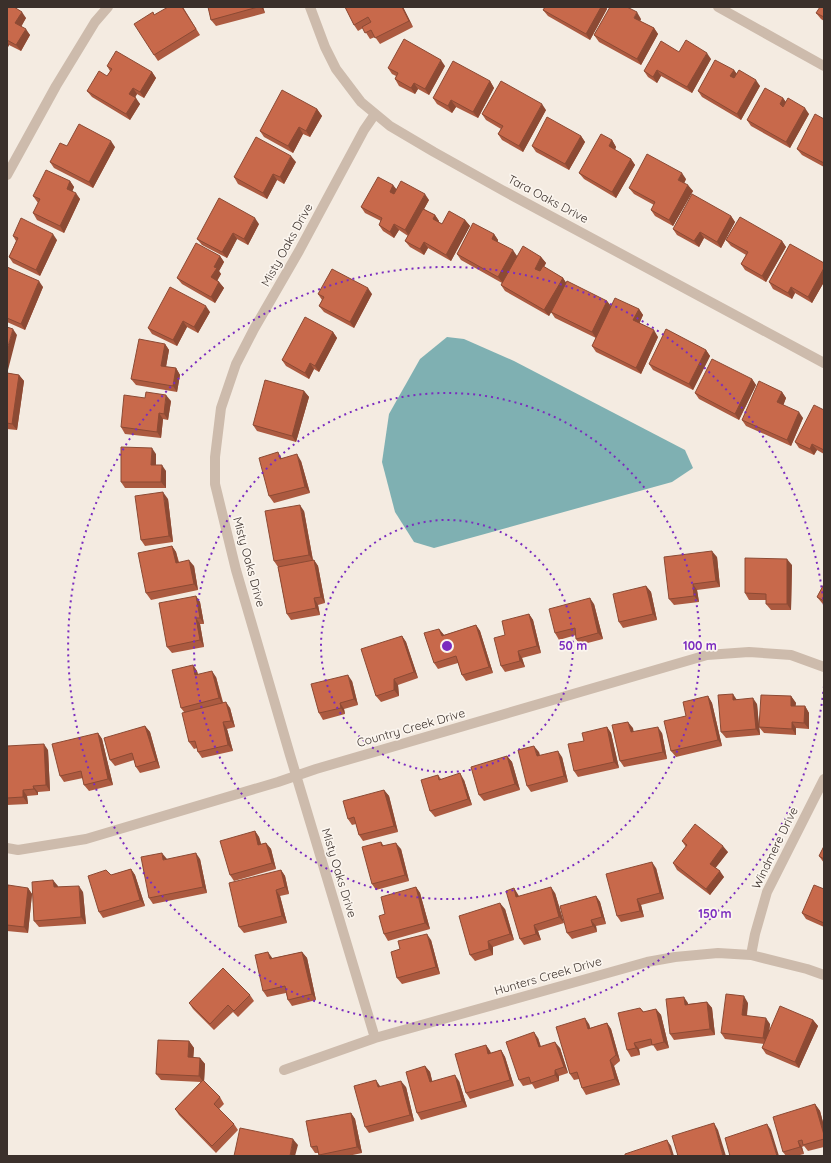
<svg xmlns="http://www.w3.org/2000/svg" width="831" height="1163" font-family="Quicksand,sans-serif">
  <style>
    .water { fill: #7fb0b2 }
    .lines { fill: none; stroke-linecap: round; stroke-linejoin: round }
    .minor { stroke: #cdbbac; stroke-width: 10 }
    .wall { fill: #ac5a40 }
    .shaded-wall { fill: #8c4a34 }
    .building { fill: #c8694b; stroke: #8c4a34 }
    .ring { fill: none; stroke: #7b2cbf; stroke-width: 2; stroke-dasharray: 2 4 }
    .labels { text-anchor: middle; stroke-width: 3.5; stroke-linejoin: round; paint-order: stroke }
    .street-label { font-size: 12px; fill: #3b302b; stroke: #fbf5ee }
    .centre { fill: #7b2cbf; stroke: #fbf5ee; stroke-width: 2 }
    .ring-label { font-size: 12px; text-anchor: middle; font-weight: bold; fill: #7b2cbf; stroke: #fbf5ee; stroke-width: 3.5; stroke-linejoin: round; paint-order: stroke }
  </style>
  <rect width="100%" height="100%" fill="#f4ebe1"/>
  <path class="water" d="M447,337L464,339L514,361L685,450L693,468L672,482L434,548L414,542L395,512L382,462L389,414L420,359Z"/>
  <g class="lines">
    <path class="minor" d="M310,7L325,47L336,69L361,102L390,126L434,152L502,190L824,363
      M718,7L824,66
      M375,114L364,130L299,251L254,329L236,364L221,408L215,457V484L236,570L290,755L375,1038
      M7,175L56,86L95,22L108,7
      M7,848L18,850L86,839L278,782L316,769L707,655L749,652L791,655L824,667
      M751,955L755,934L767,892L824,779
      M284,1070L375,1038L647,962L675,957L718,953L751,955L807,969L824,975"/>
  </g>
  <path class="wall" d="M7,7L26,18L21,26L30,35L21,51L9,45L7,49Z
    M183,7L200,35L158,61L154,55Z
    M208,7H263L265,13L216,26L211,20Z
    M345,7H403L413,27L380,44L375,37L370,39L363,28L358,31L354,25Z
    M545,7H606L607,9L590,40L548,16L543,10Z
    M824,7V21L821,19L816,13Z
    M641,19L640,21L654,28L658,34L641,65L599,42L594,35Z
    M679,52L711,59L692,93L661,76L657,83L648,77L644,71Z
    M107,66L152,72L156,78L144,98L137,94L135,98L140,104L130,120L92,97L87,91L107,76L110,71Z
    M445,66L429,95L418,89L415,94L399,86L395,79L396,76L392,74L388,68Z
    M734,70L737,74L760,86L741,120L702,97L698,91Z
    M490,81L494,88L478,118L456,107L452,113L437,104L433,98Z
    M783,98L786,102L809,114L790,148L751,126L747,120Z
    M317,109L322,116L310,137L303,134L293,153L264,137L260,131Z
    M546,110L523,152L502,140L498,134L501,129L486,120L482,114Z
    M824,119V167L802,155L797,149Z
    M581,136L585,142L569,170L536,152L532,146Z
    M612,140L616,147L615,150L631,159L635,165L616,198L584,179L579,173Z
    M67,146L115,147L93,188L54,168L50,162Z
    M296,162L284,184L277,180L267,199L238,184L234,177Z
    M686,179L684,183L693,191L673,226L655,216L651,210L654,205L634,194L629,188Z
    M70,181L74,187L72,191L80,199L64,233L37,220L33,213L38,203L33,196Z
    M393,185L396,190L429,200L424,209L435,215L439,221V222L442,224L465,220L470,226L451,261L428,248L424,255L410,247L405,241L408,236L399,230L394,238L383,231L379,225L381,221L365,213L361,207Z
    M731,216L735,222L721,248L704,238L699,247L677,235L673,229Z
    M259,224L248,245L237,239L227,258L202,245L197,239Z
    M494,234L498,240V242L517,256L541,257L546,263L544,267L563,278L566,283L611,306L639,309L643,315L639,323L658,337L641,374L596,352L592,346L596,338L555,318L551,312L549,316L505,291L501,285L502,283L461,260L457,254Z
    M13,236L57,240L40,276L13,263L9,257L16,241Z
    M726,240L782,241L786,247L766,282L745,270L741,264L746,255L731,246Z
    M220,256L224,262L219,271L221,274L217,280L219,282L224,288L215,303L182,284L177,278Z
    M824,263V282L812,303L795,293L792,299L773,289L769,282Z
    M7,267L43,287L25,330L7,322Z
    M318,294H372L354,328L324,312L319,306L322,300Z
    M210,312L198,333L187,327L177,346L152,334L148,328Z
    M333,332L337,338L319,372L314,369L309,379L286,366L282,360Z
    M165,344L169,350L166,367L176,368L180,375L177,392L136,385L131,379Z
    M706,350L710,356L693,390L653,370L649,364Z
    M7,373L19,375L24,381L17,430L7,429Z
    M752,379L756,385L739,420L699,399L695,393Z
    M304,391L309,397L296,442L257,431L253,425Z
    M782,392L786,398L783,405L803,418L791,446L746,426L742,420Z
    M171,401L168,420L163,419L161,438L125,434L121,427Z
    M824,410V454L817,450L814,455L799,448L795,442Z
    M156,454V465L166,471V488H125L121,482Z
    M282,458L301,461L310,493L274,503L269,496Z
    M168,499L173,542L145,546L141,540Z
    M304,511L313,560H314L318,566L325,603L318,605L320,615L291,620L287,614L278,567L274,561Z
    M172,546L176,552L179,562L194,566L198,590L151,600L146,593Z
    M717,557L720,587L697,590L699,602L674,605L669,599Z
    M792,565L791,610H771L766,604V600H749L745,593Z
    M824,584V605L822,603L817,597Z
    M646,586L651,592L657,620L623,628L619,622Z
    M196,596L200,602L204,624H200L204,647L172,653L167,647Z
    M594,604L603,639L580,645L576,639V635L559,640L555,633Z
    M529,614L533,620L541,653L522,658L525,667L505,672L501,666L505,635Z
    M476,625L480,631L493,673L466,681L462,675L458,663L438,669L434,663L439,629L444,635Z
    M402,636L406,642L418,678L398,685L399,696L381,702L376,696Z
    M193,665L197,671L198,675L216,677L223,702L230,708L235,727L227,729L233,751L202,758L198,752L197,748L194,749L189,742L184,712L181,708Z
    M352,681L358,705L344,709L345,714L323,720L319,713Z
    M708,696L712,703L722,746L676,757L671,751L686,716Z
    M791,696L796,703L795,706H805L809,713V729L796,728V735L764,733L759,727L760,735L726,738L721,732L737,700L757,704L759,727Z
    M145,726L150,732L160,768L140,773L136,767L134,760L115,766L110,760Z
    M607,727L611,733L619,768L578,777L574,771L584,741Z
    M633,728V732L662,733L667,759L624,767L620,761Z
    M98,733L102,739L113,785L89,791L84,785L83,778L64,782L60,776Z
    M7,746L48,750L50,791L38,792V795L27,796L28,804L7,805Z
    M539,752L540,756L562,757L568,782L531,792L527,786Z
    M507,756L512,762L520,790L484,801L479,795Z
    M438,775L441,779L464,780L472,805L435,817L430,811Z
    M384,790L389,796L398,832L363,841L359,835L356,824L352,825L348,819Z
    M255,831L259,837L261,844L266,843L271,849L276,869L234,881L230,875Z
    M682,841L728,852L715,868L724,877L710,895L677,870L673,863L686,847Z
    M381,842L384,846L401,849L409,881L376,890L372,884Z
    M824,846V863L819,856Z
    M166,859H200L207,893L153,904L149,898Z
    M656,868L664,899L641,905L644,917L621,922L617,916Z
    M131,869L135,875L145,906L103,918L99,912L111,875Z
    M281,870L285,876L289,894L280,896L287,923L244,933L239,927Z
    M58,886V887L83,892L86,924L39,927L34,921Z
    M416,887L420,893L430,929L388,941L384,934L385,914Z
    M28,888L32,894L28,933L7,931V892Z
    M514,888L519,896L555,893L564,923L538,931L541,940L524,945L520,939Z
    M824,889V927L806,919L802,913Z
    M596,896L600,902L606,924L596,926L597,932L572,939L567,933Z
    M505,909L514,940L493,947V955L475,961L470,955Z
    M431,940L440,974L402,984L397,978L400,949Z
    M302,952L307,958L316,1000L292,1006L288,1000L286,993L267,997L263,991L273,958Z
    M250,995L254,1001L238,1017L233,1012L214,1030L193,1009L189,1003Z
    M707,1002L712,1008L715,1035L674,1040L670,1034L688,1003V1004Z
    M748,1003L747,1016L770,1024L769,1030L813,1020L818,1026L799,1068L766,1054L762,1048L764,1044L725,1039L721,1033Z
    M640,1008L644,1012L656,1009L661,1015L669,1048L657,1051L653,1045L639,1049L640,1055L631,1057L627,1050Z
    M607,1023L611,1029L620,1061L614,1066L620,1085L586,1095L582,1088L579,1079L574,1080L570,1074L589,1024L590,1028Z
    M538,1038L541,1047L560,1048L568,1073L559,1076V1081L535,1089L532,1084L523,1086L519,1080Z
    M189,1041L194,1048L193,1058H200L205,1064L204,1081L220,1097L224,1104L219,1109L234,1124L238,1130L216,1153L179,1115L175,1109L201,1082L161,1080L156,1074Z
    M486,1045L490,1051L491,1053L501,1050L505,1057L514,1086L470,1099L466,1093Z
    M425,1066L430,1072L432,1081H459L467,1107L421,1120L417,1113Z
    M380,1087H406L414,1121L369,1133L365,1127Z
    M815,1104L820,1111L824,1126V1147L808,1151L804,1146L802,1147L804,1154L796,1156H786L783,1152Z
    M351,1113L355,1119L362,1153L348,1156H319L318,1153H315L311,1147Z"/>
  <path class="shaded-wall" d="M261,7H263L265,13Z
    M402,7H403L413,27L409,21Z
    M601,7H606L607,9L590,40L586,34Z
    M22,12L26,18L20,29L15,23Z
    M637,12L641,19L639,24L634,18Z
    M654,28L658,34L641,65L637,59Z
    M26,29L30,35L21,51L16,45Z
    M7,41L9,45L7,49Z
    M707,53L711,59L692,93L687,87Z
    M441,60L445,66L429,95L425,89Z
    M657,70L661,76L657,83L653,77Z
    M734,70L738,76L735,82L730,76Z
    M152,72L156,78L144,98L140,92Z
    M756,80L760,86L741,120L737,114Z
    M490,81L494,88L478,118L473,112Z
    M414,83L418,89L415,94L411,88Z
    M133,88L137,94L133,100L129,94Z
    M136,98L140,104L130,120L126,114Z
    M783,98L787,104L784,111L780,104Z
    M451,100L456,107L452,113L448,106Z
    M542,104L546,110L523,152L519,146Z
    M805,108L809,114L790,148L786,142Z
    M317,109L322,116L310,137L306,131Z
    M299,127L303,134L293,153L288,146Z
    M581,136L585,142L569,170L565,164Z
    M612,140L616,147L613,153L609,146Z
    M111,141L115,147L93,188L89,182Z
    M291,156L296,162L284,184L280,177Z
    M631,159L635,165L616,198L612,192Z
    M682,173L686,179L683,186L678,180Z
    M273,174L277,180L267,199L263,193Z
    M70,181L74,187L71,195L67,189Z
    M393,185L398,191L394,198L390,192Z
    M688,185L693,191L673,226L669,220Z
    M76,193L80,199L64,233L60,226Z
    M425,194L429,200L409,236L405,230Z
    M435,215L439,221L437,225L433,219Z
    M731,216L735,222L721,248L717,242Z
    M255,218L259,224L248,245L244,239Z
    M465,220L470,226L451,261L446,255Z
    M394,224L399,230L394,238L390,232Z
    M700,232L704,238L699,247L694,241Z
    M233,233L237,239L227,258L222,252Z
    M53,234L57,240L40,276L36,270Z
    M494,234L498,240L496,245L492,239Z
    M782,241L786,247L766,282L762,276Z
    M424,242L428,248L424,255L420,249Z
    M513,250L517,256L503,283L498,277Z
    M220,256L224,262L219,271L221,274L216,283L211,277L214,267Z
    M541,257L546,263L539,275L535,269Z
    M824,268V282L812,303L808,297Z
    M563,278L567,284L549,316L544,310Z
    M39,281L43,287L25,330L21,324Z
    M219,282L224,288L215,303L211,297Z
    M791,287L795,293L792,299L788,293Z
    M368,288L372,294L354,328L350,322Z
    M607,301L612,307L596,338L592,332Z
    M206,306L210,312L198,333L194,327Z
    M639,309L643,315L638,327L633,320Z
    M183,321L187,327L177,346L173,340Z
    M13,329L17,335L8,370L7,369V350Z
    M654,330L658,337L641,374L636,368Z
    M333,332L337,338L319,372L315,366Z
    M165,344L169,350L165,372L161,366Z
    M706,350L710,356L693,390L689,384Z
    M310,363L314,369L309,379L305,373Z
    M176,368L180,375L177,392L173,386Z
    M19,375L24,381L17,430L12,424Z
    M752,379L756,385L739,420L735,414Z
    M304,391L309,397L296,442L292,436Z
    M782,392L786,398L782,409L777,402Z
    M166,395L171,401L168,420L164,414Z
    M799,412L803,418L791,446L787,440Z
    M159,413L163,419L161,438L157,432Z
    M812,444L817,450L814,455L810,449Z
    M152,448L156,454V471L151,465Z
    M278,452L282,459H280Z
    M297,454L301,461L310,493L305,487Z
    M162,465L166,471V488L161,482Z
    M163,492L168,499L173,542L169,536Z
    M300,505L304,511L313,561L309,555Z
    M172,546L176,552L180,569L176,563Z
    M712,551L717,557L720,587L716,581Z
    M787,559L792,565L791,610L787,604Z
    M189,560L194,566L198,590L194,584Z
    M314,560L318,566L325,603L321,597Z
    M693,584L697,590L699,602L694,596Z
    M646,586L651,592L657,620L653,614Z
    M196,596L200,602L204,624L200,618Z
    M314,598L318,605L320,615L316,608Z
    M590,598L594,604L603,639L598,633Z
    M529,614L533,620L541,653L537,646Z
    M196,618L200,624L204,647L200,640Z
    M476,625L480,631L493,673L489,667Z
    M439,629L444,635L442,636Z
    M402,636L406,642L418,678L414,672Z
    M518,651L522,658L525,667L520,661Z
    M193,665L197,671L200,682L195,675Z
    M212,671L216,677L223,705L219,698Z
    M348,675L352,681L358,705L354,699Z
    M394,679L398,685L399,696L394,690Z
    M733,694L737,700H733Z
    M708,696L712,703L722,746L718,740Z
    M791,696L796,703L795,712L791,706Z
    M753,698L757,704L760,735L756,729Z
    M226,702L230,708L235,727L231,721Z
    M340,703L344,709L345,714L341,708Z
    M805,706L809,713V729L804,723Z
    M223,722L227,729L233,751L228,745Z
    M628,722L633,728L635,738L631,732Z
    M792,722L796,728V735L792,729Z
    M145,726L150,732L160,768L156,761Z
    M607,727L611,733L619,768L614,762Z
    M658,727L662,733L667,759L663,752Z
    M98,733L102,739L113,785L108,779Z
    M44,744L48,750L50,791L46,785Z
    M534,746L539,752L541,762L537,756Z
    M558,751L562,757L568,782L564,776Z
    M507,756L512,762L520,790L515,784Z
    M460,773L464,780L472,805L468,799Z
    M33,786L38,792V795L34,789Z
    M23,790L27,796L28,804L23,797Z
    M384,790L389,796L398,832L394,826Z
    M255,831L259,837L263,851L258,845Z
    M266,843L271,849L276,869L272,863Z
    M396,843L401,849L409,881L405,875Z
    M723,846L728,852L714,870L710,864Z
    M162,853L167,859L163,860Z
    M196,853L200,859L207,893L203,887Z
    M652,862L656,868L664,899L660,893Z
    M131,869L135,875L145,906L140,900Z
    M281,870L285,876L289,894L285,887Z
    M720,871L724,877L710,895L706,889Z
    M53,880L58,886V894L54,887Z
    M79,886L83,892L86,924L81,917Z
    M416,887L420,893L430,929L425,923Z
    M551,887L555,893L564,923L559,917Z
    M28,888L32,894L28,933L24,927Z
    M514,888L518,895L520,903L516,897Z
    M276,890L280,896L287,923L282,916Z
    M596,896L600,902L606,924L602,917Z
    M637,899L641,905L644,917L640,911Z
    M500,903L505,909L514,940L510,934Z
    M591,920L596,926L597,932L593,926Z
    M534,925L538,931L541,940L536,934Z
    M427,934L431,940L440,974L436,967Z
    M488,941L493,947V955L489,949Z
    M268,952L273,959H270Z
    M302,952L307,958L316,1000L312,994Z
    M744,996L748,1003L746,1021L742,1015Z
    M684,997L688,1003L689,1011L685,1005Z
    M707,1002L712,1008L715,1035L710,1029Z
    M656,1009L661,1015L669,1048L664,1042Z
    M585,1018L589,1024L592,1035L588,1029Z
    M766,1018L770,1024L768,1044L763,1038Z
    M813,1020L818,1026L799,1068L795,1062Z
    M607,1023L611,1029L620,1061L616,1055Z
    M534,1032L538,1038L543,1053L539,1047Z
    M189,1041L194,1048L193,1063L188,1057Z
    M555,1042L560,1048L568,1073L564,1067Z
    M634,1043L639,1049L640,1055L636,1048Z
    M486,1045L490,1051L493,1060L488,1054Z
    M501,1050L505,1057L514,1086L510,1080Z
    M200,1058L205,1064L204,1083L199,1076Z
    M610,1060L614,1066L620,1085L615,1079Z
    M425,1066L430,1072L434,1088L430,1082Z
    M555,1070L559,1076V1081L555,1075Z
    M455,1075L459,1081L467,1107L462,1101Z
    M376,1080L380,1086L383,1093L378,1087Z
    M401,1081L406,1087L414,1121L410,1115Z
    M815,1104L820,1111L824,1126V1135Z
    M351,1113L355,1119L362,1153L357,1147Z
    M714,1123L718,1130L726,1156H723Z
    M767,1124L771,1130L779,1156H777Z
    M293,1139L298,1145L295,1156H290Z
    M667,1140L671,1146L674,1156H672Z
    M798,1141L802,1147L804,1154L800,1147Z"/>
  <path class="building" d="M7,7H14L22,12L15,23L26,29L16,45L7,40Z
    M168,7H182L196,29L154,55L134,24L153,12L154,15Z
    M208,7H258L211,20Z
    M345,7H402L409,21L375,38L371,30L365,33L362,27L371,22L368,17L354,25Z
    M545,7H601L586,34L543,10Z
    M610,7H627L637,12L634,18L654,28L637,59L594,35Z
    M820,7H824V17L816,13Z
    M404,39L441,60L425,89L414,83L411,88L395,79L398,73L388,68Z
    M686,40L707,53L687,87L657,70L653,77L644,71L661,41L679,52Z
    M116,51L152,72L140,92L133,88L129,94L136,98L126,114L87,91L99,71L107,76L112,69L107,66Z
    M715,60L734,70L730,76L734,78L739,70L756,80L737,114L698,91Z
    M453,61L490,81L473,112L451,100L448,106L433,98Z
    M501,81L542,104L519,146L498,134L503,126L482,114Z
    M765,88L783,98L780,104L783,107L788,98L805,108L786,142L747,120Z
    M282,90L317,109L306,131L299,127L288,146L260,131Z
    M815,114L824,119V163L797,149Z
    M547,117L581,136L565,164L532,146Z
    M79,124L111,141L89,182L50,162L60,143L67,146Z
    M601,134L612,140L609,146L631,159L612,192L579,173Z
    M256,137L291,156L280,177L273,174L263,193L234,177Z
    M647,154L682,173L678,180L688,185L669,220L651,210L655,202L629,188Z
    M46,170L70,181L67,189L76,193L60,226L33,213L40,199L33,196Z
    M378,177L393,185L390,192L394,194L401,181L425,194L405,230L394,224L390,232L379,225L382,218L361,207Z
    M692,194L731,216L717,242L700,232L694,241L673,229Z
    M219,198L255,218L244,239L233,233L222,252L197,239Z
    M423,209L435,215L433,219L442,224L449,211L465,220L446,255L424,242L420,249L405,241Z
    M740,217L782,241L762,276L741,264L748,252L726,240Z
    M21,218L53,234L36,270L9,257L18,238L13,236Z
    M473,223L494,234L492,239L513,250L498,277L457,254Z
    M196,243L220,256L214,267L217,268L211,277L219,282L211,297L177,278Z
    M790,244L824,263V268L808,297L791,287L788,293L769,282Z
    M523,246L541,257L535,269L540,271L543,266L563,278L544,310L501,285Z
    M7,267L39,281L21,324L7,318Z
    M332,269L368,288L350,322L319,306L324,297L318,294Z
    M567,281L607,301L592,332L551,312Z
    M170,287L206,306L194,327L183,321L173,340L148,328Z
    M615,298L639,309L633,320L654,330L636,368L592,346Z
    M305,317L333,332L315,366L310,363L305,373L282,360Z
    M7,327L13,329L7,350Z
    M666,329L706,350L689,384L649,364Z
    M139,339L165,344L161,366L176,368L173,386L131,379Z
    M712,359L752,379L735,414L695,393Z
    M7,373L19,375L12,424L7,423Z
    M265,380L304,391L292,436L253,425Z
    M759,381L782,392L777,402L799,412L787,440L742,420Z
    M146,392L166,395L164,414L159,413L157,432L121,427L124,395L145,398Z
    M814,405L824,410V450L812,444L810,449L795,442Z
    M121,447L152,448L151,465H162L161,482H121Z
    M278,452L280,459L297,454L305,487L269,496L259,458Z
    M163,492L169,536L141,540L135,496Z
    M300,505L309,555L274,561L265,511Z
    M172,546L176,563L189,560L194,584L146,593L138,553Z
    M712,551L716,581L693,584L694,596L669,599L664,557Z
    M745,558L787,559V604H766V594L745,593Z
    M314,560L321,597L314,598L316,608L287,614L278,567Z
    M824,584V601L817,597Z
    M646,586L653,614L619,622L613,594Z
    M196,596L200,618H196L200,640L167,647L159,603Z
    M590,598L598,633L576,639L575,628L555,633L549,609Z
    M529,614L537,646L518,651L520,661L501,666L494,638L505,635L502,621Z
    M476,625L489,667L462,675L456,656L434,663L424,633L439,629L442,636Z
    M402,636L414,672L394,679V690L376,696L361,649Z
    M193,665L195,675L212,671L219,698L181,708L172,670Z
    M348,675L354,699L340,703L341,708L319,713L311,684Z
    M733,694V700L753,698L756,729L721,732L718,695Z
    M761,695L791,696V706H805L804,723L792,722V729L759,727Z
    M708,696L718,740L671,751L664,721L686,716L683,702Z
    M226,702L231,721L223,722L228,745L198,752L195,741L189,742L182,713Z
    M628,722L631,732L658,727L663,752L620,761L612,725Z
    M145,726L156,761L136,767L132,753L110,760L104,738Z
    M607,727L614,762L574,771L568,744L584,741L582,733Z
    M98,733L108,779L84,785L81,771L60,776L52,744Z
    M44,744L46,785L33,786L34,789L23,790V797L7,798V746Z
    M534,746L537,756L558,751L564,776L527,786L518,750Z
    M507,756L515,784L479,795L471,767Z
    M460,773L468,799L430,811L421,780L438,775L439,780Z
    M384,790L394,826L359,835L354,817L348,819L343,801Z
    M695,824L723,846L710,864L720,871L706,889L673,863L687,845L682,841Z
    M255,831L258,845L266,843L272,863L230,875L220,841Z
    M381,842L382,846L396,843L405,875L372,884L362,847Z
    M824,846V859L819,856Z
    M162,853L163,860L196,853L203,887L149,898L141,857Z
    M652,862L660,893L637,899L640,911L617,916L606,874Z
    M131,869L140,900L99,912L88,876L106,870L111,875Z
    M281,870L285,887L276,890L282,916L239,927L229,883Z
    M53,880L54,887L79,886L81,917L34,921L32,882Z
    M8,885L28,888L24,927L7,925V892Z
    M814,885L824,889V923L802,913Z
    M416,887L425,923L384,934L379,916L385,914L381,897Z
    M551,887L559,917L534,925L536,934L520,939L506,891L514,888L516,897Z
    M596,896L602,917L591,920L593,926L567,933L560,906Z
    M500,903L510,934L488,941L489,949L470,955L459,916Z
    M427,934L436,967L397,978L391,952L400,949L398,941Z
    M268,952L270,959L302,952L312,994L288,1000L285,986L263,991L255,955Z
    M223,968L250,995L234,1011L228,1005L210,1024L189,1003Z
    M726,994L744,996L742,1015L766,1018L763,1038L721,1033Z
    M684,997L685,1005L707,1002L710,1029L670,1034L666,999Z
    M780,1006L813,1020L795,1062L762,1048Z
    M640,1008L643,1012L656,1009L664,1042L652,1045L651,1039L634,1043L636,1048L627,1050L618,1013Z
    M585,1018L588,1029L607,1023L616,1055L610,1060L615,1079L582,1088L577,1072L570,1074L556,1027Z
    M534,1032L539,1047L555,1042L564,1067L555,1070V1075L531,1083L529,1077L519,1080L506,1042Z
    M158,1040L189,1041L188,1057L200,1058L199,1076L156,1074Z
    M486,1045L488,1054L501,1050L510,1080L466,1093L455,1054Z
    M425,1066L430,1082L455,1075L462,1101L417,1113L406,1072Z
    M203,1080L220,1097L214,1104L234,1124L212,1146L175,1109Z
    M376,1080L378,1087L401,1081L410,1115L365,1127L354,1086Z
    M815,1104L824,1135V1139L803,1145L802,1140L798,1141L800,1147L783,1152L773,1117Z
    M351,1113L357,1147L319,1155L317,1146L311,1147L306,1121Z
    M714,1123L723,1156H678L672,1136Z
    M767,1124L777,1156H730L725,1138Z
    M240,1128L293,1139L290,1156H234Z
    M667,1140L672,1156H625V1154Z"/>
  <g class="ring">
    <circle cx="447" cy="646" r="126"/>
    <circle cx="447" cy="646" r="253"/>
    <path d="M824 686A379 379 0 1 1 824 606"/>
  </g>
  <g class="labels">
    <g class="street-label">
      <text transform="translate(548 199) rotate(28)" y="4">Tara Oaks Drive</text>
      <text transform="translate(287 245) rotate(-61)" y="4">Misty Oaks Drive</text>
      <text transform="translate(249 562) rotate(75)" y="4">Misty Oaks Drive</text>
      <text transform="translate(411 728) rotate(-16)" y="4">Country Creek Drive</text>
      <text transform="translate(775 848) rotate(-64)" y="4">Windmere Drive</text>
      <text transform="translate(339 873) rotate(73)" y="4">Misty Oaks Drive</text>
      <text transform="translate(548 976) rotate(-16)" y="4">Hunters Creek Drive</text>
    </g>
  </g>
  <circle cx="447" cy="646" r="6" class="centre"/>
  <g class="ring-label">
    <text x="573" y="650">50 m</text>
    <text x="700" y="650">100 m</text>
    <text x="715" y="918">150 m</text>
  </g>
  <rect width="831" height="1163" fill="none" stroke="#3b302b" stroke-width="16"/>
</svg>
